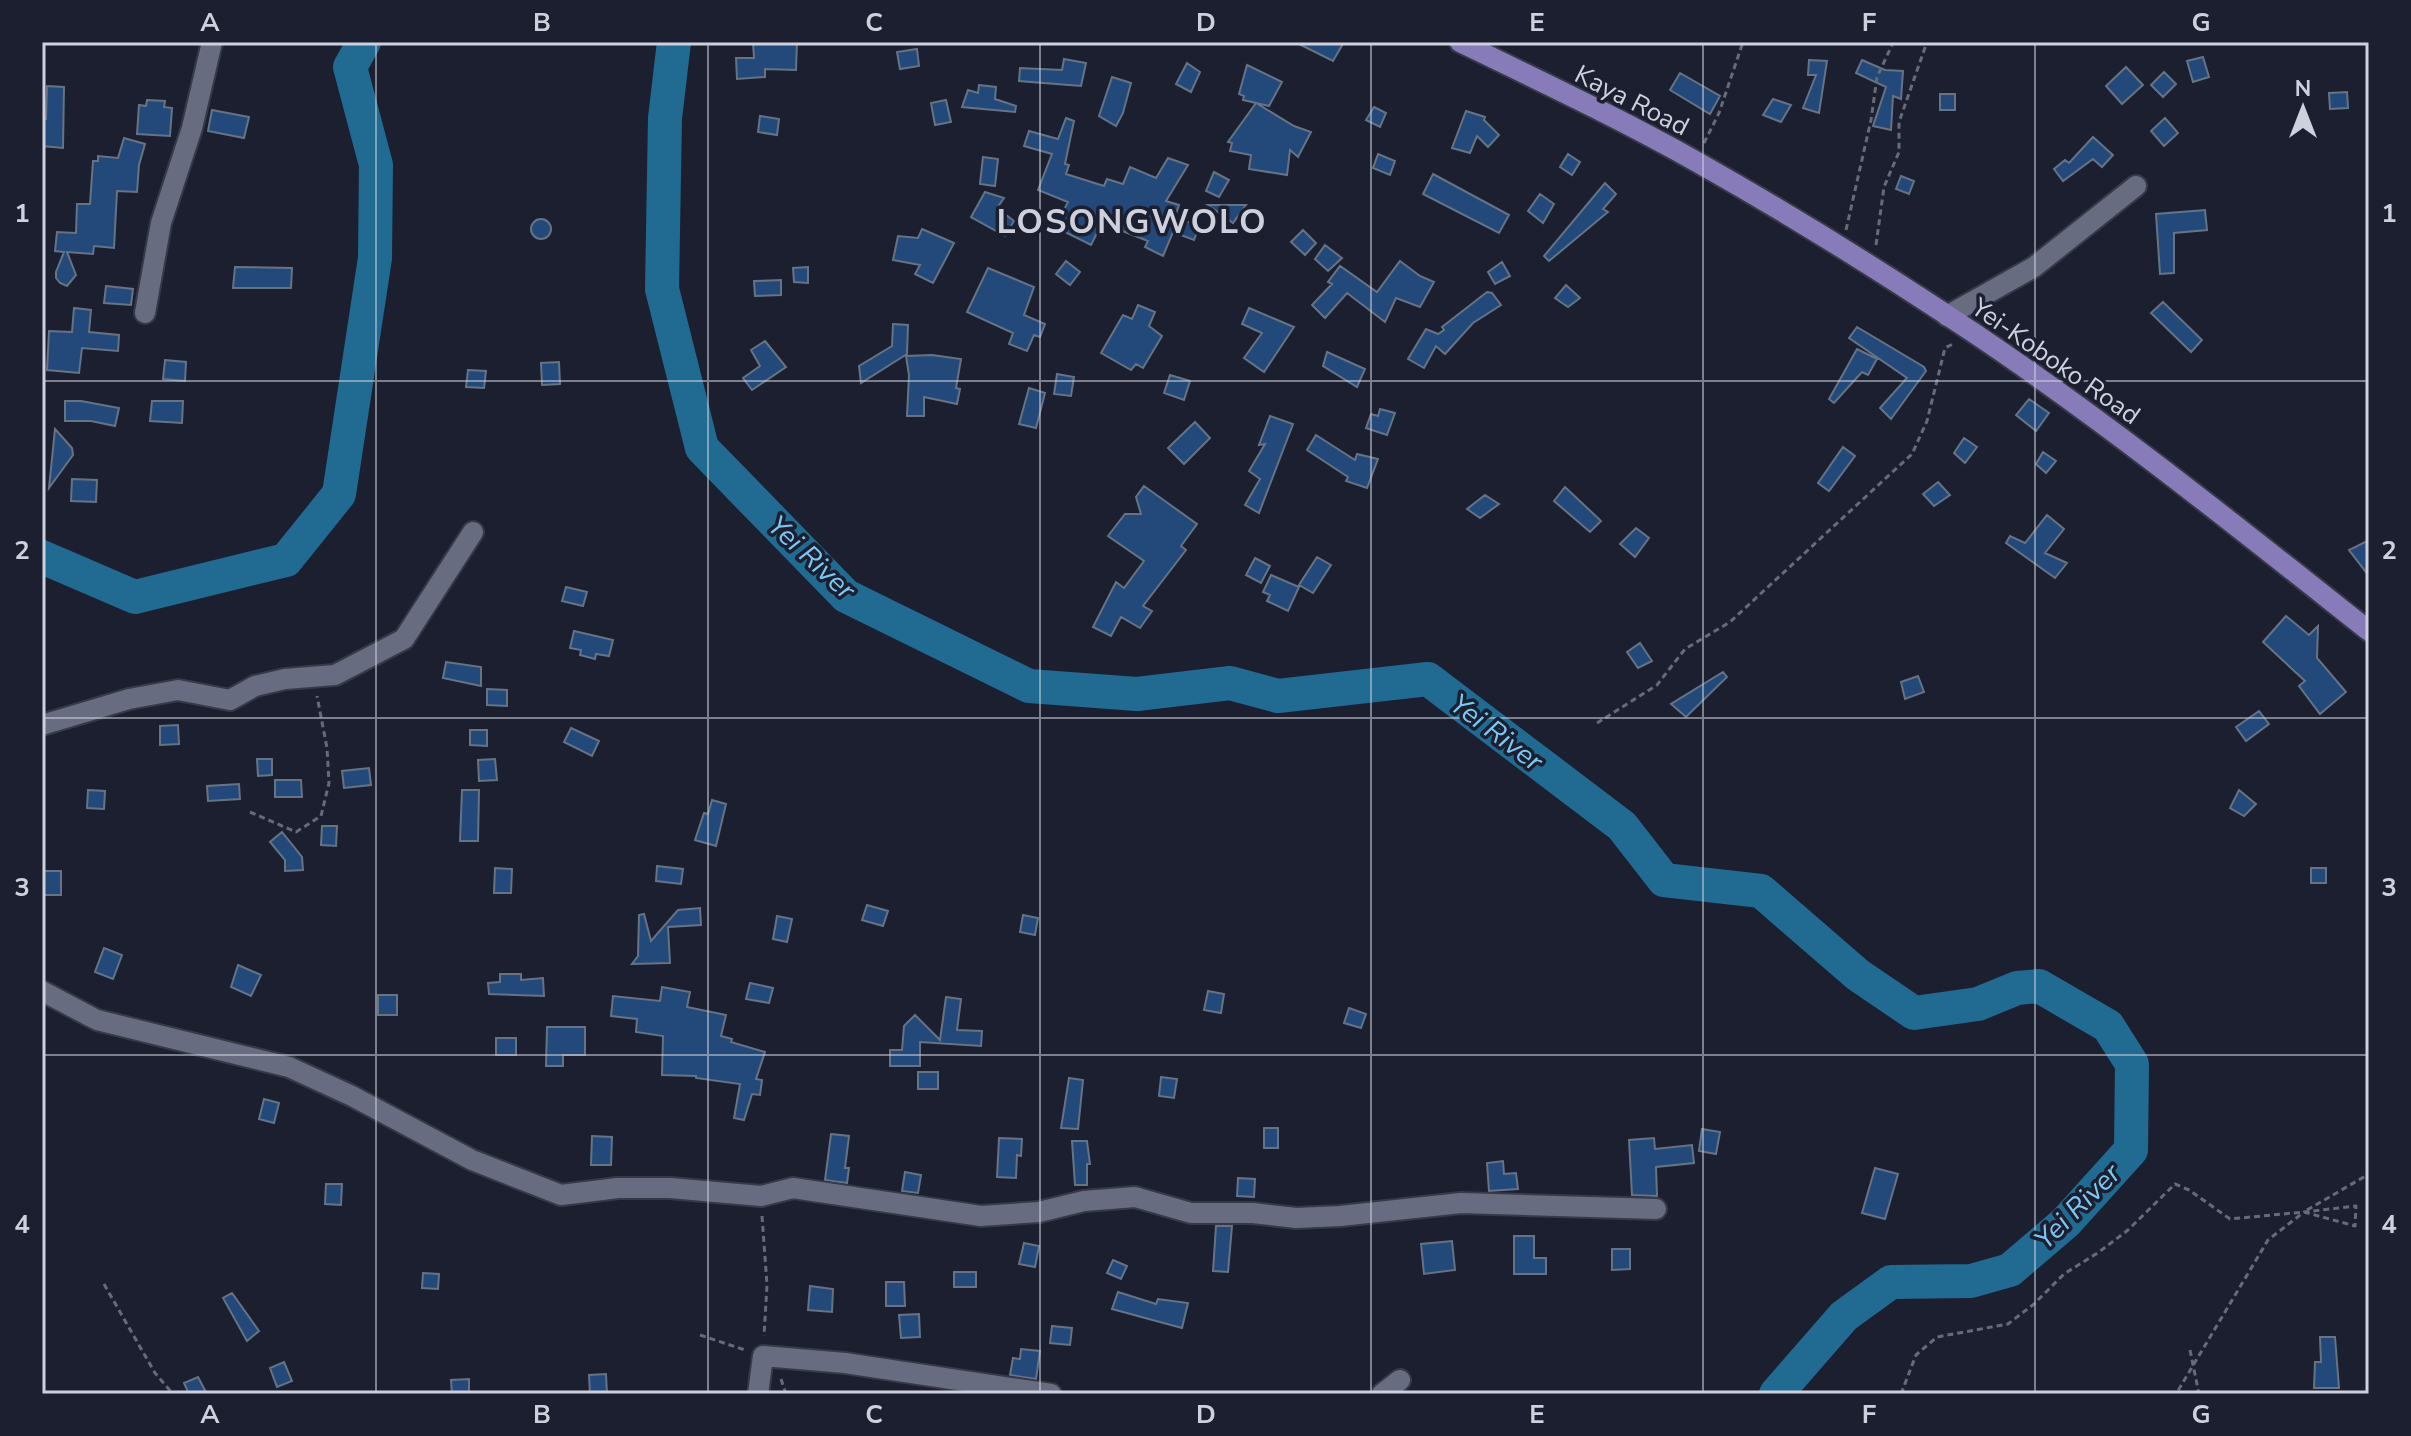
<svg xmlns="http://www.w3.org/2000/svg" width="2411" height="1436" font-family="'Nunito Sans',sans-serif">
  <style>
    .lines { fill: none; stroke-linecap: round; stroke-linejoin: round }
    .river { stroke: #216b92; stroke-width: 34 }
    .building { fill: #22497a; stroke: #657385; stroke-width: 2 }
    .minor-casing { stroke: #373947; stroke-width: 24 }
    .major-casing { stroke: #373947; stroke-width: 24 }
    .path { stroke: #676a79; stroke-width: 3; stroke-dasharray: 6 4; stroke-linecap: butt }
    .minor { stroke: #686c81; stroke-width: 20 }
    .major { stroke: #877bb9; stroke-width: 20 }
    .grid { fill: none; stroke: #ced1dd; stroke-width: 2; stroke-opacity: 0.55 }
    .labels { text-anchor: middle; stroke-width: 7; stroke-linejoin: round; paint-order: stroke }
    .street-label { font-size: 26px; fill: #ced1dd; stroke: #1c1f30 }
    .water-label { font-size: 28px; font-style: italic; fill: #7cc8f5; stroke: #1c1f30 }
    .district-label { font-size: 34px; font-weight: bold; letter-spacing: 2px; fill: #ced1dd; stroke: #1c1f30 }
    .neatline { fill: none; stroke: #ced1dd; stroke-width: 3 }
    .grid-label { font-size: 26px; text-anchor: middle; font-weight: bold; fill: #ced1dd }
  </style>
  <rect width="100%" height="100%" fill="#1c1f30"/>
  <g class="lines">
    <path class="river" d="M674,42L665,118L662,289L702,448L846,596L1029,686L1137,694L1230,683L1278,696L1428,679L1622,826L1664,880L1761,891L1858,975L1914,1013L1978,1004L2017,988L2039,986L2108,1026L2132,1064L2131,1150L2066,1222L2010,1270L1971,1281L1891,1282L1844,1316L1776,1394
      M42,557L135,597L286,560L339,494L375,258L376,165L350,67L364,42"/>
  </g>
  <path class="building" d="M753,42H797L796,70L765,69V77L737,79L736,58H754Z
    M1295,42H1344L1333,61Z
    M917,49L919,66L900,69L897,52Z
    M2203,57L2209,77L2193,82L2187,61Z
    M1064,59L1086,63L1081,86L1019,81L1020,68L1062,70Z
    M1809,60L1827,61L1819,113L1803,108L1816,75H1808Z
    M1862,60L1885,70L1903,71L1901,99L1893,96L1891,130L1873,126L1886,87L1856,73Z
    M1187,63L1200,72L1191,92L1176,84Z
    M1247,65L1282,82L1269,106L1256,103L1294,126L1311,132L1298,157L1290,150L1287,175L1249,169L1251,155L1230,151L1232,143L1228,142L1256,103L1243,100L1244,96L1239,94Z
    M2126,67L2143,85L2122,104L2106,86Z
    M2164,72L2176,84L2163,97L2151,85Z
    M1680,73L1720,96L1710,114L1670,90Z
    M1112,77L1131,83L1123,113L1116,126L1099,116Z
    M979,85L996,87L995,99L1016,106L1015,112L962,107L968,90L978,93Z
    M47,86L64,87L63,148L42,146V118L46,119Z
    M2347,92L2348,108L2330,109L2329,93Z
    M1940,94H1955V110H1940Z
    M1773,99L1791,105L1781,122L1763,115Z
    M147,100L165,101L164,107L172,108L170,136L137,134L139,105L146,106Z
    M946,100L951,122L935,125L931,103Z
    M1374,107L1386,113L1380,127L1366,120Z
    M212,110L249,117L244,138L208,131Z
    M1466,111L1485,117L1484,120L1499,135L1488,147L1477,136L1470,153L1452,148Z
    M760,116L779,119L777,135L758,132Z
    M1066,118L1074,121L1065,164L1069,165L1066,174L1104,186L1107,179L1123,184L1130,167L1156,178L1168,158L1188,165L1166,201L1179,205L1175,217L1199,226L1194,240L1173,232L1163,256L1145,247L1148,241L1102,223L1091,245L1055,227L1068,202L1038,190L1052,154L1024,146L1029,131L1058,139Z
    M2165,118L2178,133L2164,146L2151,131Z
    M2093,137L2113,155L2102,167L2093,159L2063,181L2054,169L2065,160L2069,163Z
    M124,138L145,144L139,165L137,192L117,191L114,248L94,246L93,254L67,252L76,275L67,286L60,283L56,278V272L64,252L55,251L57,232L76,233L77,204H90L93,161H98V156L118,158Z
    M1378,154L1395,161L1390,175L1373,168Z
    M1568,154L1580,162L1572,175L1560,167Z
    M983,157L998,159L995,186L980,184Z
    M1214,172L1229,180L1219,197L1206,191Z
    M1433,174L1509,215L1499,233L1423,194Z
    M1901,176L1914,181L1909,194L1896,189Z
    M1605,183L1616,194L1603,209L1608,212L1549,261L1544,256Z
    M985,192L1004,198L997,208L1014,221L1005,236L971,217Z
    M1540,194L1554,204L1543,223L1528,211Z
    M1208,205H1246L1233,223Z
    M2205,210L2207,230L2174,233V273L2160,274L2156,214Z
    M531 229a10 10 0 1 1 20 0a10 10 0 1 1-20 0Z
    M922,229L954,243L933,283L915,274L920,265L893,260L898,236L918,238Z
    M1303,230L1316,243L1305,255L1291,242Z
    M1325,245L1342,258L1328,271L1315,259Z
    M1066,261L1080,272L1070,285L1056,274Z
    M1400,261L1420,276L1434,282L1420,307L1396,298L1385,322L1347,293L1325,318L1312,305L1332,284L1328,282L1340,266L1377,292Z
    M1502,262L1510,276L1495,284L1488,272Z
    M235,267L292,268L291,288H233Z
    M808,267V283L794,282L793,268Z
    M988,268L1034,287L1024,315L1045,324L1040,337L1034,335L1027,351L1009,344L1013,333L967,312Z
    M781,280V295L755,296L754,281Z
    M1566,285L1580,298L1568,307L1555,298Z
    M106,286L133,289L131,305L104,303Z
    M1487,292L1492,293L1501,305L1473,323L1445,354L1436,346L1424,368L1408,359L1426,329L1438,334L1444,330L1442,327Z
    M2163,302L2202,340L2191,352L2151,313Z
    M1138,305L1155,312L1149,326L1162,336L1143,368L1136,364L1131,370L1101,353L1123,315L1132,319Z
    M74,308L91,310L89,332L119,335L118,351L82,348L79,373L47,370L49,331L72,332Z
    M1249,308L1294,327L1264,372L1244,358L1262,333L1242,324Z
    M893,324L908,325L907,354L861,383L859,366L892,346Z
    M1857,327L1924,367L1926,371L1891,419L1880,408L1907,378L1849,338Z
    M765,341L786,367L752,390L743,378L760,366L751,350Z
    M1857,349L1877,359L1868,375L1862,372L1834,403L1829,399Z
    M1327,352L1365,369L1357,387L1323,366Z
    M932,355L961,359L956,388L960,389L957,404L924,397V416H907L909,375L906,356Z
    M165,360L186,362L185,381L163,379Z
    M559,362L560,384L542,385L541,363Z
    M468,370L486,371L484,388L466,387Z
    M1057,374L1074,377L1071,396L1054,394Z
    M1170,375L1190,381L1184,400L1164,393Z
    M1029,388L1045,393L1036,428L1019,424Z
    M2029,399L2049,413L2036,431L2016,415Z
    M65,401H81L119,408L115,426L91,421H65Z
    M152,401H183L182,423L150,421Z
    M1380,409L1395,413L1387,435L1366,428L1371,414L1378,416Z
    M1270,416L1293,424L1259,513L1245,505L1260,479L1249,471L1265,444L1259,445Z
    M1195,422L1210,438L1184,464L1168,448Z
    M55,429L72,448L73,455L49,488Z
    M1316,435L1355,460L1357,454L1378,459L1367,488L1346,481L1348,477L1307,450Z
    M1964,438L1977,447L1965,463L1954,453Z
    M1843,447L1855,456L1829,491L1818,483Z
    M2043,452L2056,461L2046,473L2036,464Z
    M72,479L97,480L96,502L71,501Z
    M1938,482L1950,495L1934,506L1923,494Z
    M1144,486L1197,524L1181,546L1186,550L1143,606L1152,611L1140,628L1121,617L1111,636L1093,627L1116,582L1124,588L1144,561L1108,536L1125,514H1141L1136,497Z
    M1565,487L1601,521L1590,532L1554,501Z
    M1485,495L1499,504L1480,518L1467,509Z
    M2047,515L2064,529L2045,553L2067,563L2055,578L2006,543L2010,536L2025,543Z
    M1636,528L1649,538L1635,557L1620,544Z
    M2369,540V576L2349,550Z
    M1317,557L1331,565L1313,593L1299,585Z
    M1255,558L1270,566L1261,583L1246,575Z
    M1271,575L1299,587L1288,611L1267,601L1270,595L1263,592Z
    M566,587L587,592L583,606L562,601Z
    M2286,616L2309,635L2318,626L2317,658L2346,692L2320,714L2299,686L2305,681L2263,642Z
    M574,631L613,640L609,656L596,654L595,659L580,655L581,650L570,648Z
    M1640,643L1652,661L1638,668L1627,652Z
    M446,662L481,667V686L443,678Z
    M1723,672L1727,677L1686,717L1671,704Z
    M1918,676L1924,692L1905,699L1901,682Z
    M487,689L507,690V706L487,705Z
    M2259,711L2269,724L2246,741L2236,727Z
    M178,725L179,744L160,745V726Z
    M571,728L599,741L592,756L564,742Z
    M470,730H487V746L470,745Z
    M257,759H272V775L258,776Z
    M495,759L497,780L479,781L478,760Z
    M369,768L371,785L344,788L342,771Z
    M275,780H301L302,797H275Z
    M239,784L240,799L208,801L207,786Z
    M88,790L105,791L104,809L87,808Z
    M462,790H479L478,841H460Z
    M2239,790L2256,804L2244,816L2230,808Z
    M712,800L726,804L716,846L695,840L704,813L708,814Z
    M322,826H337L336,846L321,845Z
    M282,832L302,857L303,870L285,871V860L270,842Z
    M657,866L683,869L681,884L656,881Z
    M495,868L512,869L511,893H494Z
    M2311,868H2326V883H2311Z
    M42,871H61V895H42Z
    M867,905L888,911L883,926L862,920Z
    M700,908L701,925L668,927L670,963L632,964L638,956L639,915L644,914L651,941L678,910Z
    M1023,915L1038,918L1035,935L1020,932Z
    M777,916L792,919L787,942L773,939Z
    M104,948L122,955L113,979L95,972Z
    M238,965L261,975L251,996L231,987Z
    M500,974H521V980L543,978L544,996L489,994L488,983L500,982Z
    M750,983L773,988L769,1003L746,999Z
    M662,987L690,992L687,1007L726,1015L721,1036L732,1039L731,1042L765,1052L756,1079L762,1080L760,1095L752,1094L744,1120L734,1118L740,1084L696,1078V1076L662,1075L663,1036L636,1032L637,1019L611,1016L613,996L660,1001Z
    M1208,991L1224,994L1221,1013L1204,1010Z
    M378,995H397V1015H378Z
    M946,997L961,999L957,1030L982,1031L981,1046L920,1042V1066H890V1050H902L904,1026L915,1015L940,1040Z
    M1349,1008L1366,1014L1361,1028L1344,1023Z
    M547,1027H585V1055H563V1066H546Z
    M496,1038H516V1055H496Z
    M918,1072H938V1089H918Z
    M1161,1077L1177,1079L1174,1098L1159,1096Z
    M1069,1078L1083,1080L1078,1129L1061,1128Z
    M264,1099L279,1103L274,1123L259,1119Z
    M1264,1128H1278V1148H1264Z
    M1702,1129L1720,1132L1716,1154L1699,1151Z
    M831,1134L849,1136L845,1168H849L847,1183L825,1180Z
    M592,1136L612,1137L611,1165H591Z
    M999,1138L1022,1139L1021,1156L1017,1155L1016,1178L997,1177Z
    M1654,1138L1655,1149L1692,1145L1694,1163L1656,1167L1657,1196L1632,1195L1629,1140Z
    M1072,1141H1087L1090,1164H1087V1185H1075Z
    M1503,1161L1504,1174L1516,1173L1518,1189L1489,1191L1487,1163Z
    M1875,1168L1898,1174L1885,1219L1862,1213Z
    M905,1172L921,1175L918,1193L902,1191Z
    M1238,1178L1255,1179L1254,1197L1237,1196Z
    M326,1184H342L341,1205L325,1204Z
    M1216,1226H1232L1228,1272L1213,1271Z
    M1514,1236H1534V1258H1546V1274H1514Z
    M1452,1241L1455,1270L1424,1274L1421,1244Z
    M1024,1243L1039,1246L1035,1267L1019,1264Z
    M1612,1249H1630V1269L1612,1270Z
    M1113,1260L1127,1266L1121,1279L1107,1273Z
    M954,1272H976V1287H954Z
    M423,1273L439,1274L438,1289L422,1288Z
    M886,1282H904L905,1306H886Z
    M810,1286L833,1289L832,1312L808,1310Z
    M1118,1292L1156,1304L1158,1299L1188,1303L1182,1328L1112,1309Z
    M232,1293L259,1331L247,1341L223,1298Z
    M919,1314L920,1337L901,1338L899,1315Z
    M1052,1326L1072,1328L1070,1345L1050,1343Z
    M2320,1337H2335L2339,1388H2314L2315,1362H2321Z
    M1021,1349L1040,1351L1036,1379L1010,1375L1013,1358L1020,1359Z
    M284,1362L292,1381L277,1387L270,1368Z
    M606,1374L607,1394H590L589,1375Z
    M198,1377L207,1394H189L184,1383Z
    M469,1379V1394H452L451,1380Z"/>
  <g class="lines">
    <defs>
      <path id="minor" d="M145,313L161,223L192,128L212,42
        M1947,316L2034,267L2136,186
        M42,725L129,699L178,690L230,700L255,686L285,679L335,675L404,639L473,532
        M42,991L97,1020L289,1067L352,1096L472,1160L561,1195L618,1188H670L761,1196L793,1188L981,1216L1039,1212L1084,1201L1135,1197L1191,1213H1253L1296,1218L1340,1216L1461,1203L1656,1209
        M758,1394L763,1356L845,1363L1051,1394
        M1382,1394L1400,1380"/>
      <path id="major" d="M1460,42C1538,80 1621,119 1697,162C1791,215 1884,273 1974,333C2111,425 2240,529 2369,631"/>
    </defs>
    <use href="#minor" class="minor-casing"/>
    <use href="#major" class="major-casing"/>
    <path class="path" d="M1704,143L1719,113L1743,42
      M1846,230L1871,120L1877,77L1892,45
      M1876,245L1884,187L1899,152V122L1927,42
      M1597,723L1657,685L1685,649L1730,622L1912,454L1927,421L1945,348L1953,344
      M250,812L296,832L321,816L329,783L327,748L317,696
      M2307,1210L2369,1174
      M762,1216L767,1285L764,1336
      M104,1284L155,1373L173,1394
      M700,1335L745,1350
      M2190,1350L2199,1394
      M781,1379L786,1394
      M1901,1394L1916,1355L1937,1337L2008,1324L2034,1304L2064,1274L2099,1252L2128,1230L2175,1184L2189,1190L2230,1219L2304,1212L2355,1226L2356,1206L2304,1212L2268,1240L2176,1394"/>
    <use href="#minor" class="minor"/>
    <use href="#major" class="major"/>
  </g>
  <path class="grid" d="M376,42V1394M708,42V1394M1040,42V1394M1371,42V1394M1703,42V1394M2035,42V1394M42,381H2369M42,718H2369M42,1055H2369"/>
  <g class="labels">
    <g class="street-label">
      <text transform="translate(1632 100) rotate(27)" y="9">Kaya Road</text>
      <text transform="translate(2056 361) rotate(35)" y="9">Yei-Koboko Road</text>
    </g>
    <g class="water-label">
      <text transform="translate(812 557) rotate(43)" y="10">Yei River</text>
      <text transform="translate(1497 732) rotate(37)" y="10">Yei River</text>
      <text transform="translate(2077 1206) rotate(-45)" y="10">Yei River</text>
    </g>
    <g class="district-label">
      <text x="1132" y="233">LOSONGWOLO</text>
    </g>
  </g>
  <rect width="2411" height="1436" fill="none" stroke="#1c1f30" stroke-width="88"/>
  <g transform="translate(2303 108)" stroke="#1c1f30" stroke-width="6" paint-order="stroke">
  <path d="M0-6L14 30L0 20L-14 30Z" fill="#ced1dd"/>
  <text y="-12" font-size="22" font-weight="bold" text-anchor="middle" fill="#ced1dd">N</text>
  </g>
  <rect x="44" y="44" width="2323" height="1348" class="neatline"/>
  <g class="grid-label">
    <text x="210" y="31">A</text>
    <text x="542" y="31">B</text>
    <text x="874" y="31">C</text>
    <text x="1206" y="31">D</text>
    <text x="1537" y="31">E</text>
    <text x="1869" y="31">F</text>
    <text x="2201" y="31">G</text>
    <text x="22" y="222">1</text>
    <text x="2389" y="222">1</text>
    <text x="22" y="559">2</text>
    <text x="2389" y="559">2</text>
    <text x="22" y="896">3</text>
    <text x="2389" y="896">3</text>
    <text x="22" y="1233">4</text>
    <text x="2389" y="1233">4</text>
    <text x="210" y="1423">A</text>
    <text x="542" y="1423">B</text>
    <text x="874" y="1423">C</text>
    <text x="1206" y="1423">D</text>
    <text x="1537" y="1423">E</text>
    <text x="1869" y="1423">F</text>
    <text x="2201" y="1423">G</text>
  </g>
</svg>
